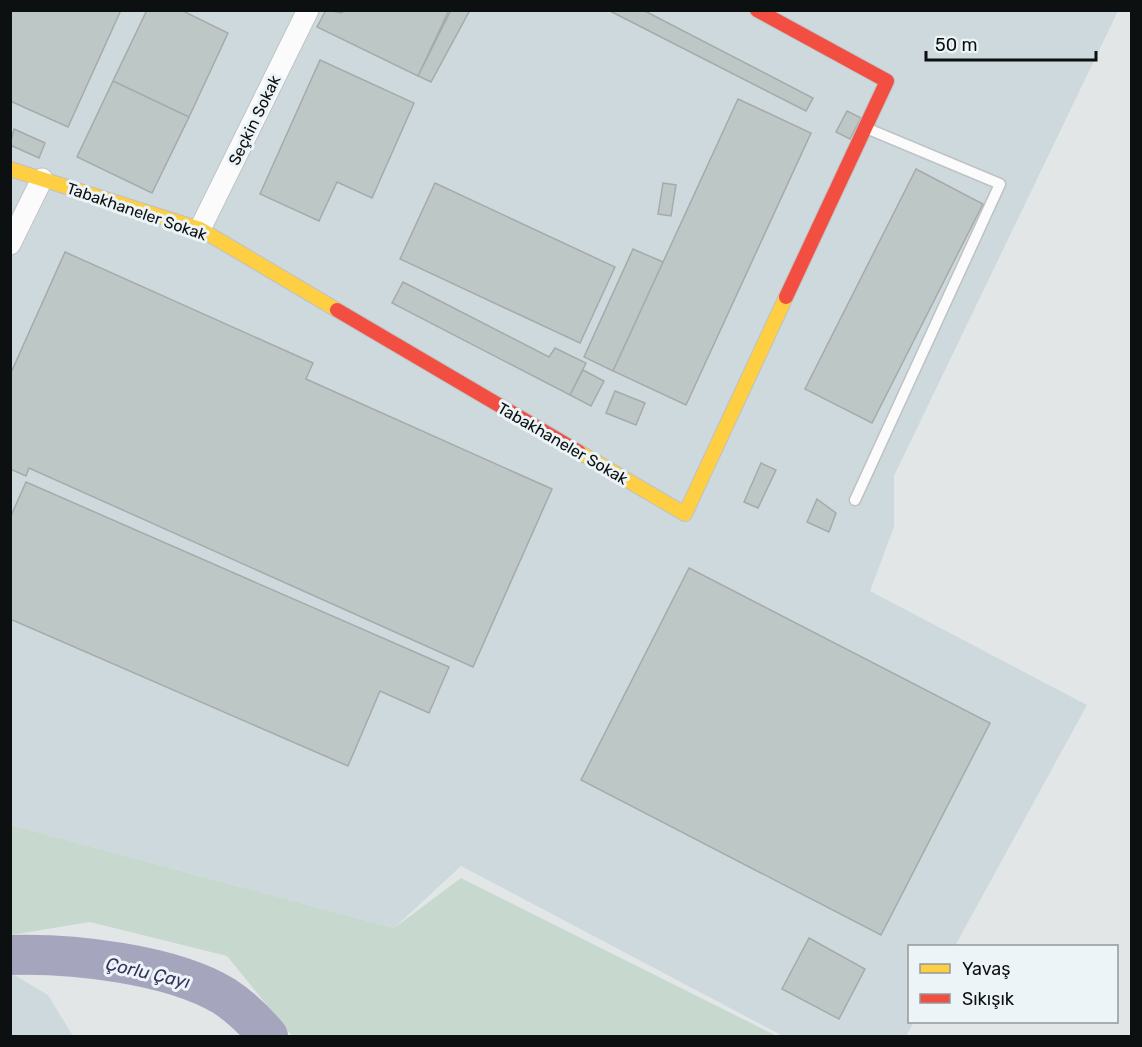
<svg xmlns="http://www.w3.org/2000/svg" width="1142" height="1047" font-family="Rubik,sans-serif">
  <style>
    .built { fill: #ced9dd }
    .green { fill: #c7d9cf }
    .lines { fill: none; stroke-linecap: round; stroke-linejoin: round }
    .river { stroke: #a5a6bd; stroke-width: 40 }
    .building { fill: #bcc7c6; stroke: #a6aaaa; stroke-width: 1.5 }
    .lane-casing { stroke: #bfc2c3; stroke-width: 13 }
    .street-casing { stroke: #bfc2c3; stroke-width: 23 }
    .slow-casing { stroke: #bfc2c3; stroke-width: 16 }
    .jam-casing { stroke: #bfc2c3; stroke-width: 16 }
    .lane { stroke: #fbfbfb; stroke-width: 10 }
    .street { stroke: #fbfbfb; stroke-width: 21 }
    .slow { stroke: #ffcf43; stroke-width: 14 }
    .jam { stroke: #f24e42; stroke-width: 14 }
    .labels { text-anchor: middle; stroke-width: 6; stroke-linejoin: round; paint-order: stroke }
    .street-label { font-size: 16px; fill: #0d1011; stroke: #ecf4f7 }
    .water-label { font-size: 18px; font-style: italic; fill: #35305e; stroke: #ecf4f7 }
  </style>
  <rect width="100%" height="100%" fill="#e2e6e7"/>
  <path class="built" d="M10,11H1118L894,476V527L870,591L1087,705L955,946H910V1022H914L906,1036H783L461,866L394,928L11,825Z
    M11,973L48,995L73,1036H11Z"/>
  <path class="green" d="M11,825L394,928L461,878L777,1036H292L227,956L90,922L11,935Z"/>
  <g class="lines">
    <path class="river" d="M10,955C72,953 171,964 224,996C241,1007 255,1021 268,1036"/>
  </g>
  <path class="building" d="M10,10H121L68,127L10,101Z
    M147,10H181L228,33L189,117L113,81Z
    M326,10L342,13L344,10H449L418,76L317,27Z
    M451,10H470L431,82L418,76Z
    M608,10H643L813,98L806,111Z
    M320,60L414,103L372,198L337,182L319,221L260,194Z
    M113,81L189,117L152,193L77,157Z
    M738,99L811,133L686,405L613,371Z
    M847,111L861,118L850,139L836,132Z
    M14,129L45,143L39,158L10,145Z
    M916,169L983,204L872,423L805,389Z
    M435,183L615,267L580,343L400,259Z
    M663,183L676,185L671,216L658,214Z
    M633,249L663,262L613,371L584,357Z
    M65,252L313,363L306,379L552,489L473,667L29,468L26,476L10,469V375Z
    M403,282L549,357L555,348L586,363L570,395L392,303Z
    M583,370L604,381L591,406L570,395Z
    M615,391L645,403L636,425L606,413Z
    M761,463L776,470L758,508L744,502Z
    M26,482L449,667L429,713L380,691L348,766L10,619V518Z
    M817,499L836,513L829,532L807,522Z
    M689,568L990,723L881,935L581,780Z
    M809,938L865,969L839,1019L782,989Z"/>
  <g class="lines">
    <defs>
      <path id="lane" d="M855,500L1000,184L866,128"/>
      <path id="street" d="M200,229L308,10
        M10,244L42,179"/>
      <path id="slow" d="M10,169L200,229L337,310
        M579,452L685,514L786,297"/>
      <path id="jam" d="M757,10L887,81L786,297
        M337,310L579,452"/>
    </defs>
    <use href="#lane" class="lane-casing"/>
    <use href="#street" class="street-casing"/>
    <use href="#slow" class="slow-casing"/>
    <use href="#jam" class="jam-casing"/>
    <use href="#lane" class="lane"/>
    <use href="#street" class="street"/>
    <use href="#slow" class="slow"/>
    <use href="#jam" class="jam"/>
  </g>
  <g class="labels">
    <g class="street-label">
      <text transform="translate(254 120) rotate(-64)" y="6">Seçkin Sokak</text>
      <text transform="translate(137 211) rotate(19)" y="6">Tabakhaneler Sokak</text>
      <text transform="translate(563 443) rotate(30)" y="6">Tabakhaneler Sokak</text>
    </g>
    <g class="water-label">
      <text transform="translate(148 973) rotate(13)" y="6">Çorlu Çayı</text>
    </g>
  </g>
  <rect width="1142" height="1047" fill="none" stroke="#0d1011" stroke-width="24"/>
  <rect x="908" y="945" width="210" height="78" fill="#ecf4f7" stroke="#93999b" stroke-width="1.5"/>
  <rect x="920" y="964" width="30" height="9" fill="#ffcf43" stroke="#93999b" stroke-width="1.5"/>
  <text x="962" y="975" font-size="18" fill="#0d1011">Yavaş</text>
  <rect x="920" y="994" width="30" height="9" fill="#f24e42" stroke="#93999b" stroke-width="1.5"/>
  <text x="962" y="1005" font-size="18" fill="#0d1011">Sıkışık</text>
  <path d="M926 51v9h170v-9" fill="none" stroke="#0d1011" stroke-width="3"/>
  <text x="935" y="51" font-size="18" fill="#0d1011" stroke="#ecf4f7" stroke-width="4.5" paint-order="stroke">50 m</text>
</svg>
